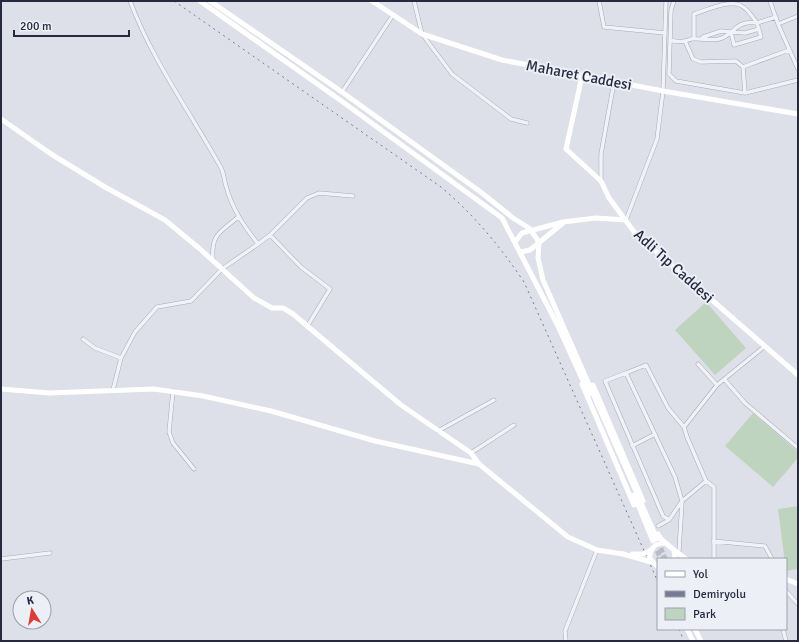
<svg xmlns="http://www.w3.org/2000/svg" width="799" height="642" font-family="Signika,sans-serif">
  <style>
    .green { fill: #bfd4be }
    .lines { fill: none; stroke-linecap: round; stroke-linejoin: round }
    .secondary-tunnel { stroke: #b9bcc7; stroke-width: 5; stroke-dasharray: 5 2.5; stroke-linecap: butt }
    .street-casing { stroke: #a7a9b7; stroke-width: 4.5 }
    .street { stroke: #f1f2f7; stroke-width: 3.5 }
    .secondary { stroke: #fff; stroke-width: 5 }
    .rail { stroke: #767b94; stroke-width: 1; stroke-dasharray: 2 4; stroke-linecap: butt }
    .secondary-bridge { stroke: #fff; stroke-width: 5 }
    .labels { text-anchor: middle; stroke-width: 4; stroke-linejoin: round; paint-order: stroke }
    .street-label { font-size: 15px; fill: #262a41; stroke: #edeff6 }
  </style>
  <rect width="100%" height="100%" fill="#dee0e9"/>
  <path class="green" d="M706,302L746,348L715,375L675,330Z
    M753,413L798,452V458L773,487L725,446Z
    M798,506V569L786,571L778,509Z"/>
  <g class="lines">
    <path class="secondary-tunnel" d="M658,541L665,559
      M654,544L661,559"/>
    <defs>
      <path id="street" d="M414,1L422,34L452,74L511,119L527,123
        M599,1L604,27L665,33
        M674,1L671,10L669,74L676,81L745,93L798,80
        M770,1L778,24L798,69
        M778,24L798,16
        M703,37L721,31L731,32
        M691,39C700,38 711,41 719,39C736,35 733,20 757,23L761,37L734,45L731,32L745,33L759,29
        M670,40C678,43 687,41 694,38V14C707,10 727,0 740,5C747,8 753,17 757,23L776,17
        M685,41L693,59L701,62L736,61L743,67L789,50
        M743,67L745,93
        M342,92L393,15
        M601,181V154L614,82
        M626,220L657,139L663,91L666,1
        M270,235L307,198L319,193L353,196
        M258,244L270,235L301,267L330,289L308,325
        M213,260C211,233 220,233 238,217
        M83,339L95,348L121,358
        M698,364L717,385
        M646,365L668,408L684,427L687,437L706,481L682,501L675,477L626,373Z
        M626,373L605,381L663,516L669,520L682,501
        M724,379L745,403L798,448
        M113,390L121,358L135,332L157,307L191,301L222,269L258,244C244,226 232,209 226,186C224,180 224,172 220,166C190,112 152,60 130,1
        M173,391L169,432L173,443L194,469
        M684,427L717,385L765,346
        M438,431L494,400
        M632,446L655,434
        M471,453L514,425
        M706,481L714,487V559
        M658,526L669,520
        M713,541L765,546L772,559
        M679,551L682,502
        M1,559L50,553
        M786,591L798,604
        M783,629L786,641
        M566,641L565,631L597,550"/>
    </defs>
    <use href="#street" class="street-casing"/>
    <use href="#street" class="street"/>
    <path class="secondary" d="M200,1L340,100L502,218L557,324L589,394
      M210,1L342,92L482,193L513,218L529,228L539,242L538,258L543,280L657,539
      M372,1L422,34L502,60L663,91L798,114
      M582,76L566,149L601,181L609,198L635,233L798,375
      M1,119L51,154L105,187L165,220L200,249L254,298L272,308H283L293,314L401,405L471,453L479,464
      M515,242L522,233L563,222L596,218L626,220
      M521,252L530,250L563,223
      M582,384L634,505
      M593,385L643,501
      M1,389L49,393L154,389L203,396L271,411L375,441L479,464L568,537L597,550L623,554
      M634,495L653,541
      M658,534L661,539L674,550L675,559
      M674,550L686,559
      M786,579L798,584
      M687,629L693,641
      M695,629L701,641"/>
    <path class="rail" d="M174,1L441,187C475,216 499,245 524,282L658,582
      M679,629L684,641"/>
    <path class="secondary-bridge" d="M623,554L651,562
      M632,554H643L651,550
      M658,567L650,559C649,549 655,543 665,543"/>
  </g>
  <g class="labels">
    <g class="street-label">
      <text transform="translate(579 75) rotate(11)" y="5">Maharet Caddesi</text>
      <text transform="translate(674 266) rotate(42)" y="5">Adli Tıp Caddesi</text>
    </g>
  </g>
  <rect width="799" height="642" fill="none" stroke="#262a41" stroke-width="4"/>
  <rect x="657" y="558" width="130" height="72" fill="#edeff6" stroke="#9da0ae"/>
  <rect x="665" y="571" width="20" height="6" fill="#ffffff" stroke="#9da0ae"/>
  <text x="693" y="578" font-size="12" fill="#262a41">Yol</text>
  <rect x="665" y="591" width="20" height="6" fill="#767b94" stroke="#9da0ae"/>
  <text x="693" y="598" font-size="12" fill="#262a41">Demiryolu</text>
  <rect x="665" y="608" width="20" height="12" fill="#bfd4be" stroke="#9da0ae"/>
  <text x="693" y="618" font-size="12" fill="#262a41">Park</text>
  <g transform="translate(32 610) rotate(349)"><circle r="19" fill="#edeff6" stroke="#9da0ae"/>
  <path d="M0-3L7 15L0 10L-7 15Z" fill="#da3d36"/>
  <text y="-6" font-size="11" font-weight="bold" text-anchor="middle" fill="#262a41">K</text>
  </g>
  <path d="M14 30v6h115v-6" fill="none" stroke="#262a41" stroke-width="2"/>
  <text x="20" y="30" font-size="12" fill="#262a41" stroke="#edeff6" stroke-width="3" paint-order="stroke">200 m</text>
</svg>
